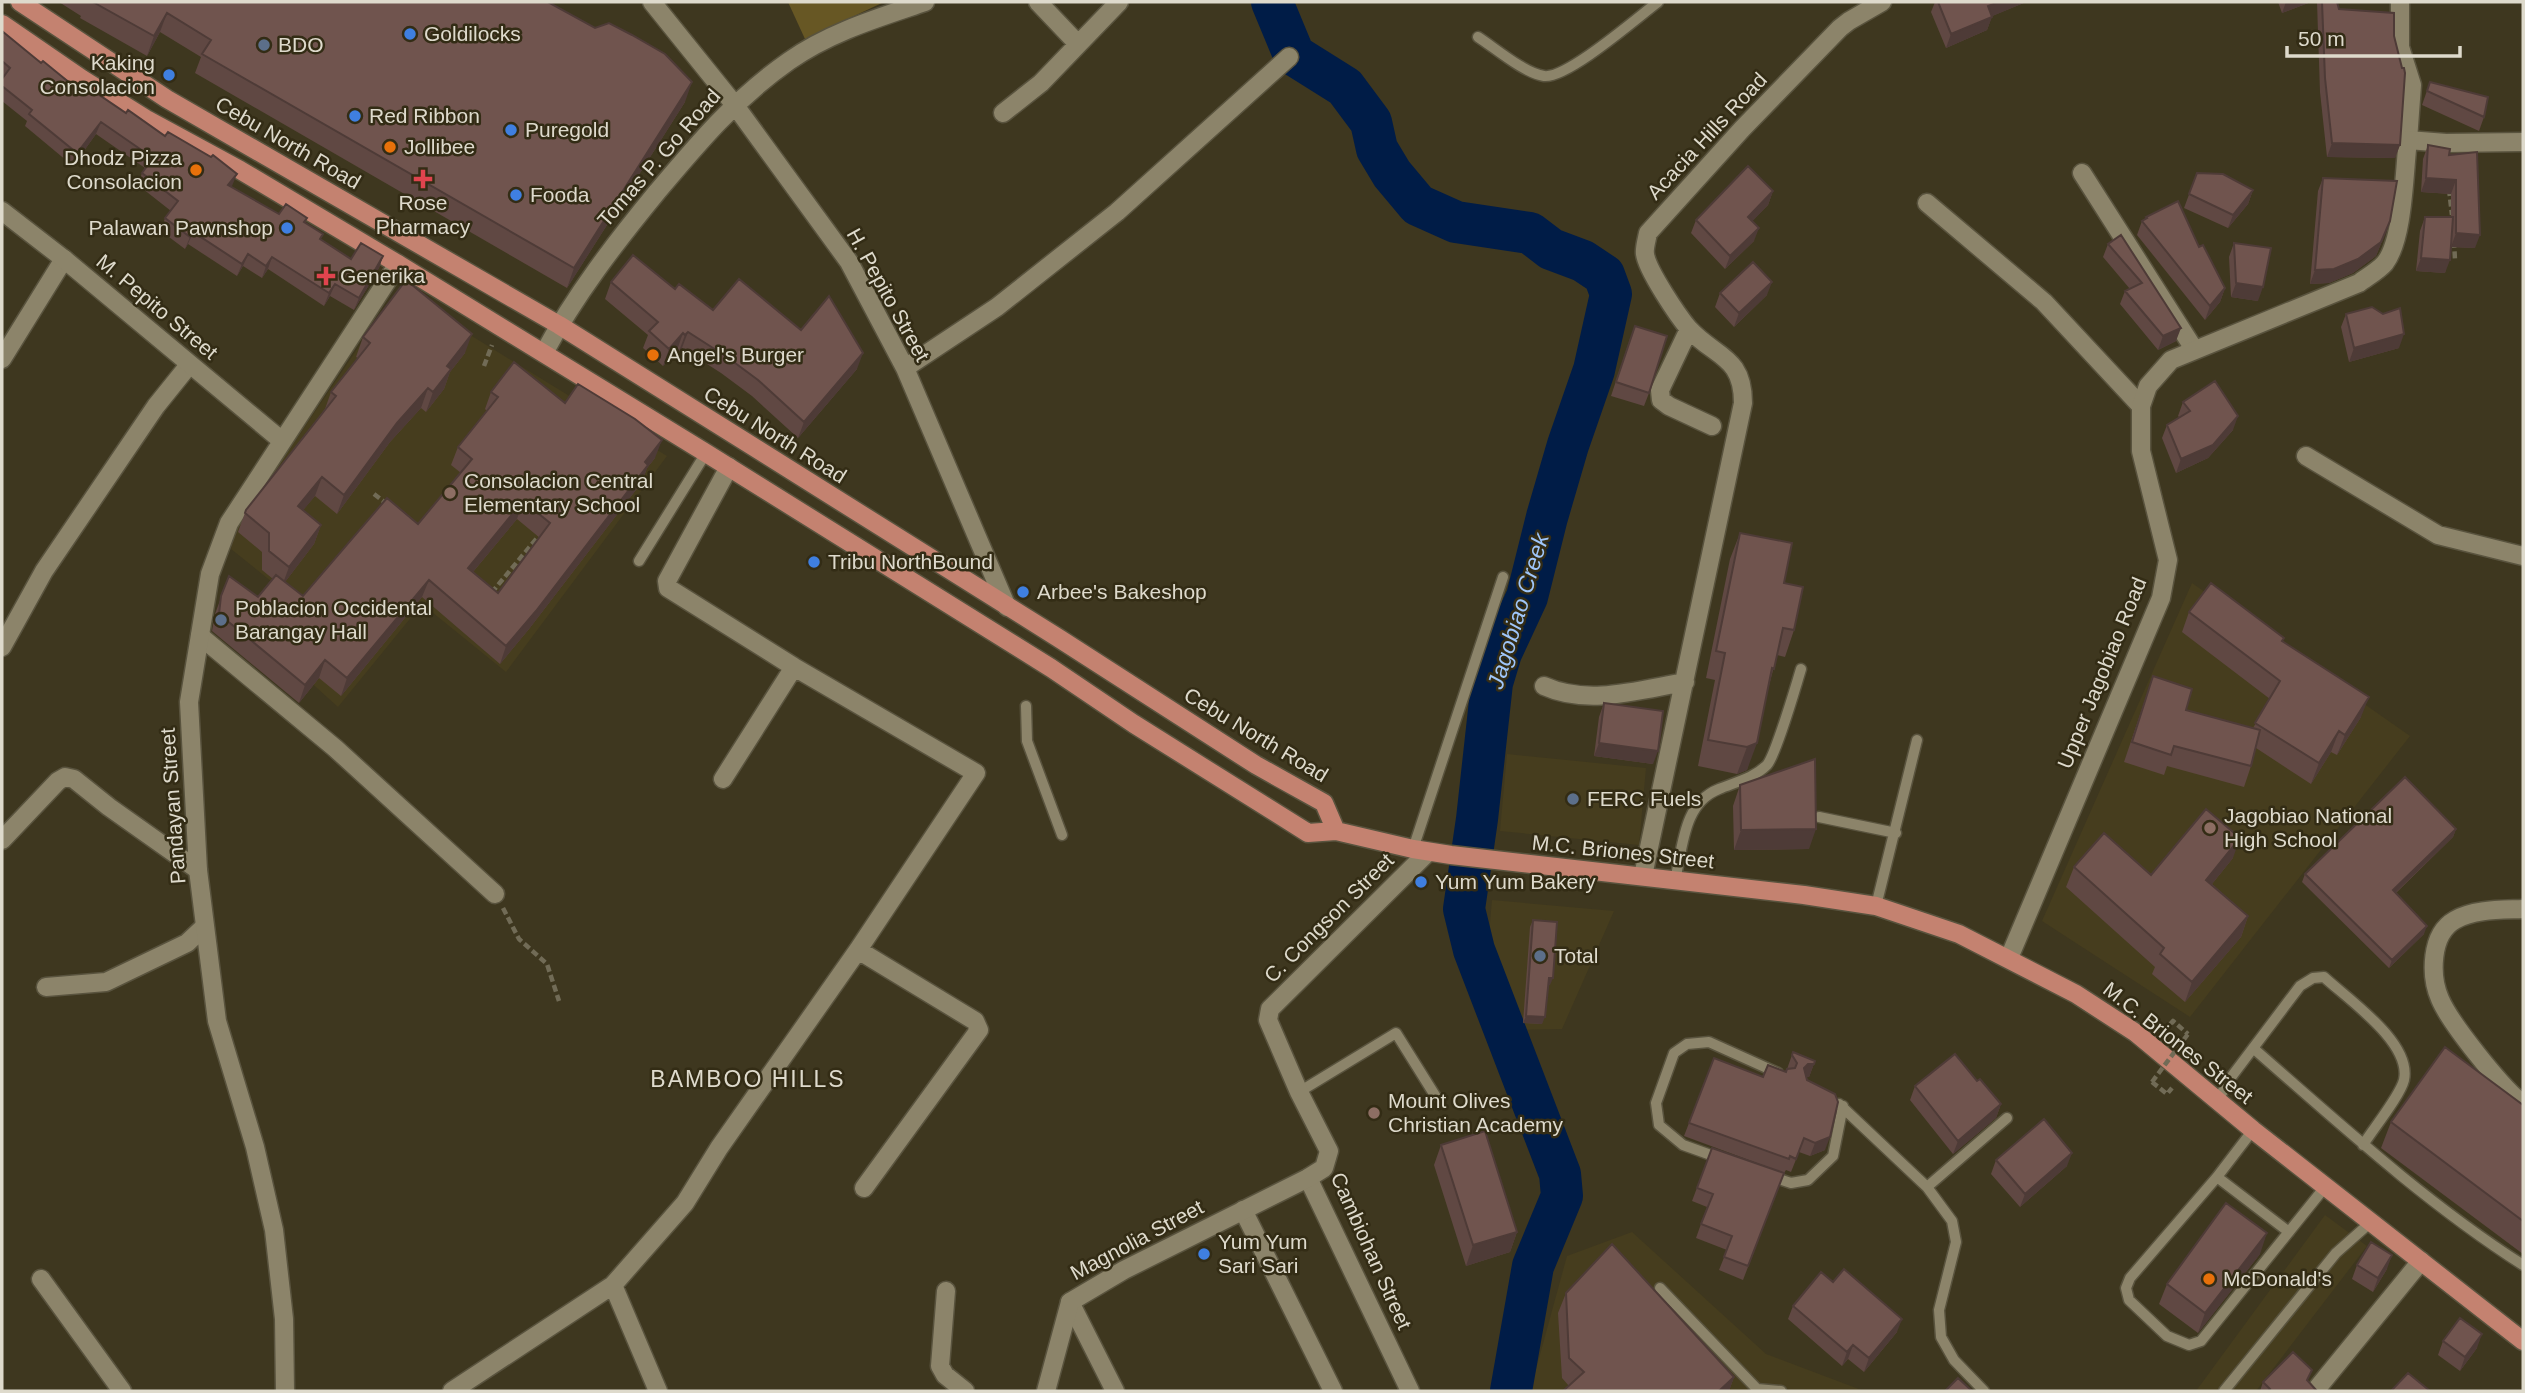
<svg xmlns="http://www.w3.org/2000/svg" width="2525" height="1393" font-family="Arial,sans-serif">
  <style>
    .built { fill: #463d1e }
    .green { fill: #675724 }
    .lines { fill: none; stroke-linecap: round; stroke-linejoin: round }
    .river { stroke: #001c47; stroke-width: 42 }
    .service-casing { stroke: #59533e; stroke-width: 13 }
    .minor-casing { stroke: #59533e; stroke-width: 21 }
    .tertiary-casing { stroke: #59533e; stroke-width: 21 }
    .primary-casing { stroke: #59533e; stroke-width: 21 }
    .path { stroke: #716b56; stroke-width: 4.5; stroke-dasharray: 7 3.5; stroke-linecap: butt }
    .service { stroke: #8c846a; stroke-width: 10 }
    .minor { stroke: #8c846a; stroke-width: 18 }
    .tertiary { stroke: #8c846a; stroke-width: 18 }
    .primary { stroke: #c48270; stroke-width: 18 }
    .path-bridge { stroke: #716b56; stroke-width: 4.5; stroke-dasharray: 7 3.5; stroke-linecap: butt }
    .wall { fill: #604843; fill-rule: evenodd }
    .shaded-wall { fill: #4e3b37 }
    .building { fill: #70544e; stroke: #4e3b37; stroke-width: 2; fill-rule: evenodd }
    .shop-dot { fill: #3f7fe0; stroke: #332c15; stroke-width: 2.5 }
    .service-dot { fill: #5c6f8a; stroke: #332c15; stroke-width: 2.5 }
    .food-dot { fill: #e8710a; stroke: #332c15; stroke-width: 2.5 }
    .health-dot { fill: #e0444e; stroke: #332c15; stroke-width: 2.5 }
    .education-dot { fill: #8d6e63; stroke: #332c15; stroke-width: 2.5 }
    .labels { text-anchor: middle; stroke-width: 5; stroke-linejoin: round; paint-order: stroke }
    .poi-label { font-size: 21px; fill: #dedacc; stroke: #332c15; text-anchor: start }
    .street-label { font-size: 21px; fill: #dedacc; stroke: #332c15 }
    .water-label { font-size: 23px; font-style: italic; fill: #9fc6fa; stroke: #332c15 }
    .neighbourhood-label { font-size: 23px; letter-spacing: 2px; fill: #dedacc; stroke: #332c15 }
  </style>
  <rect width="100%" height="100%" fill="#3e371f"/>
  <path class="built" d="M397,290L667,456L506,672L422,604L338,707L275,650L307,610L231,549L235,530Z
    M2192,583L2410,736L2190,1017L2042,921Z
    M1507,754L1646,768L1639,845L1500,831Z
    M1492,900L1614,911L1562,1029L1510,1030L1489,934Z
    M2325,1215L2367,1246L2256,1391H2196Z
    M1632,1232L1766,1354L1864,1391H1530L1567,1256Z"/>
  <path class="green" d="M788,2H884L805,39Z"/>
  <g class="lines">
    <path class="river" d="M1272,2L1294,55L1345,87L1371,122L1377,149L1392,174L1418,205L1456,222L1530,233L1551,249L1583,261L1604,275L1611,294L1594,370L1568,445L1547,517L1527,597L1501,653L1492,683L1477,819L1464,909L1474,950L1560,1174L1562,1196L1533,1266L1511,1391"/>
    <defs>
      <path id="service" d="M1478,37C1495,48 1524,73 1544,76C1567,79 1638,17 1658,2
        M639,561L706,453
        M1026,706L1027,741L1062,835
        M1819,817L1896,833
        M1413,849L1503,577
        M1675,880C1683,847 1683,803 1719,789C1736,782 1754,778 1767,765C1775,756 1796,686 1801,669
        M1876,906L1917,740
        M2253,1048C2340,1124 2426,1203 2523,1265
        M1299,1092L1396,1033L1436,1097
        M2218,1100L2229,1080L2300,986L2313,978L2324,977C2349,1000 2412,1043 2404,1080C2400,1096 2373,1129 2363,1145
        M1839,1104L1927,1187L1952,1221L1956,1242L1939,1310L1941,1337L1954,1360L1984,1391
        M2253,1130L2217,1177L2130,1278L2126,1288L2129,1300L2167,1336L2189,1345L2201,1341L2325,1187
        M1722,1159L1683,1145L1659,1125L1656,1103L1674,1053L1687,1044L1709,1042L1778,1073
        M1770,1176L1791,1183L1808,1180L1833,1156L1843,1106
        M2217,1177L2289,1232
        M1927,1187L2007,1118
        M1660,1288L1757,1389L1781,1391
        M2224,1391L2336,1253L2371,1222"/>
      <path id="minor" d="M652,2L734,104L849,262L905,368L1007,607
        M1038,2L1077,43
        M2400,2V47L2412,85L2408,140
        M1003,113L1041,83L1119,2
        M2082,173L2194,349
        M1927,203L2044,302L2141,406
        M1689,329L1660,390L1661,400L1669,406L1712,426
        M544,353C575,295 616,242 657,192C699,142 735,99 789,61C830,32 878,18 925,2
        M2,359L64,259
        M905,368L997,307L1117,212L1289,57
        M2306,456L2438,535L2523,556
        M200,636L335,748L495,894
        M2,647L44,571L156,406L189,365
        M1544,686C1588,706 1639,690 1685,682
        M723,779L794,667
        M2,840L58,781L65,777L74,779L109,807L198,870
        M1643,876L1743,403C1743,356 1716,358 1689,329C1678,316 1647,270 1645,254C1644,248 1647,239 1648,233L1742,129L1840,28L1849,21L1882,2
        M2523,909C2501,910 2474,909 2455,920C2430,934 2430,976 2440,999C2450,1023 2502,1088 2523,1104
        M858,950L975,1021L979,1030L864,1188
        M46,987L106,982L187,943L204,927
        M1308,1178L1410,1391
        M1243,1210L1333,1391
        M41,1279L122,1391
        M613,1285L658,1391
        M946,1291L940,1366L945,1375L965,1391
        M1070,1302L1115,1391
        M452,1391L613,1285L685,1203L719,1148L858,950L976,773L794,667L668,588L667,581L729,467
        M2315,1391L2421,1261"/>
      <path id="tertiary" d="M2,211L64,259L281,440
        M2009,958L2161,598L2168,560L2141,451V406L2148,386L2171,360L2359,283C2367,277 2378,271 2385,263C2404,238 2404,171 2408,140L2446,143L2523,142
        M285,1391L284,1319L274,1230L255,1147L217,1021L198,870L189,702L210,574L229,523L398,264
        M1046,1391L1070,1302L1124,1270L1308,1178L1324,1168L1329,1151L1299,1092L1268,1020L1270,1009L1428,852"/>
      <path id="primary" d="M20,2L167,99L559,325L1060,639L1256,765L1324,803L1336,831
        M2,24L82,79L146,119L240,170L398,264L706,453L1051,668L1134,724L1308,833L1336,831L1413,849L1451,855L1804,895L1876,906L1959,934L2076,994L2136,1033L2253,1130L2523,1341"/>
    </defs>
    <use href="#service" class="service-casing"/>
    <use href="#minor" class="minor-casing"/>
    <use href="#tertiary" class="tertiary-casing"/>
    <use href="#primary" class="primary-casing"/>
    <path class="path" d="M2449,189L2452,215
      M2454,241L2455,260
      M484,366L492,345
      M374,494L387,504
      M491,590L493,591L542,532
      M503,908L519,939L547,964L559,1001
      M2163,1032L2173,1021L2188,1034
      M2152,1082L2167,1094L2172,1088"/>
    <use href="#service" class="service"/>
    <use href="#minor" class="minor"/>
    <use href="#tertiary" class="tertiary"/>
    <use href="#primary" class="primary"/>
    <path class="path-bridge" d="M2152,1082L2188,1034"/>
  </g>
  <path class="wall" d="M59,2H548L685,102L567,288L195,73L201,57L160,32L147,56L80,18L81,16Z
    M1935,2H2026L1992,16L1987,30L1946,48L1931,12Z
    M2278,2H2311L2282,13Z
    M2317,2H2337L2339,9L2394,36L2400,145L2395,158L2327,157L2320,92Z
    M2,31L41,63L76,88L232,187L279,214L307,218L305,223L321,239L351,259L383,256L379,268L354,310L330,296L324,306L268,269L262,278L243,266L237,276L188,244L185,249L161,231L165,218L171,211L138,185L142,173L145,168L96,134L73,166L25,126L27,121L2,101Z
    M2430,82L2484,117L2479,131L2422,105Z
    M2428,145L2449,155L2475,248L2451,247L2445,273L2416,271L2420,231L2425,217H2451V194L2421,192L2423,159Z
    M2197,173L2253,190L2248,204L2228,228L2184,208Z
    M2323,178L2390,221L2376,256L2353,273L2329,283L2310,284L2318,191Z
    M1773,191L1768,205L1752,221L1754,241L1725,269L1691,233L1696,220Z
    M2146,217L2199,247L2225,288L2220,302L2205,320L2137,235L2142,221L2145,220Z
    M2121,235L2176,341L2158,350L2120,304L2125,291L2130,289L2103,257L2108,244Z
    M2234,243L2258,301L2231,297L2229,257Z
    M611,282L675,289L713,310L801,330L857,369L798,438L752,396L721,373L682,348L679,351L677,350L663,366L643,348L648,335L605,299Z
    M1720,293L1767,295L1734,327L1715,307Z
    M2346,314L2399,348L2349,362L2341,327Z
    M363,337L465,353L450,372L444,389L426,412L421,408L390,442L337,514L315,496L303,510L321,525L314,544L285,582L303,596L418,524L461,473L451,465L458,447L487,411L485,409L491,392L565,403L655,458L647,468L642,482L529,629L500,664L422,597L341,696L319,678L299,703L212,631L215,614L229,576L258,597L273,579L262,570V552L238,532L246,510L325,409L331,392L358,358L356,357ZM517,519L540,538L498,593L473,572Z
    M1630,339L1649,393L1644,406L1611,396Z
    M2183,402L2233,430L2208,458L2176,473L2162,438L2167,425L2179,417L2178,416Z
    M1740,533L1784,583L1794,630L1785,657L1777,655L1747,770L1737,774L1698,766L1715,680L1706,678L1730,559Z
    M2189,612L2283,642L2361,717L2337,755L2331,752L2311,784L2256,748L2251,766L2244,787L2167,766L2164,775L2124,762L2153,676L2186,710L2253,728L2270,699L2182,632Z
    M1604,703L1653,764L1594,756L1599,717Z
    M1740,785L1809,849L1734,850L1733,806Z
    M2456,829L2453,837L2396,893L2424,934L2389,968L2302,882L2305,874Z
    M2233,858L2212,884L2248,916L2241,937L2185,1002L2152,974L2155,967L2066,887L2074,867L2151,875Z
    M1533,920L1550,985H1548L1542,1024L1523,1023L1530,927Z
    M1793,1052L1815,1061L1809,1077H1806L1825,1150L1810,1156L1799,1152L1791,1172L1786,1170L1784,1173L1684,1136L1714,1058L1763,1077L1786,1072Z
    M1977,1081L2001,1104L1996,1118L1953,1154L1910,1100L1915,1086Z
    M2523,1105V1254L2381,1148L2391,1122Z
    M1441,1145L1517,1232L1510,1252L1466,1266L1434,1165Z
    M1712,1148L1784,1173L1743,1280L1719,1270L1727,1250L1696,1238L1707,1207L1692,1201Z
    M1996,1160L2067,1166L2020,1207L1991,1174Z
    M2260,1254L2198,1333L2159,1304L2167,1284Z
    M2357,1265L2387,1269L2373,1292L2352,1279Z
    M1833,1282L1897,1332L1864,1372L1848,1359L1842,1366L1788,1319L1793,1306Z
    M1566,1293L1734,1377L1729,1391H1563L1569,1386L1562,1378L1558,1313Z
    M2443,1341L2477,1348L2460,1371L2438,1355Z
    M2308,1381L2317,1391H2260L2263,1382Z"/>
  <path class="shaded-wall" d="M1999,2H2026L1983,20L1988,6Z
    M2286,2H2311L2282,13Z
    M167,13L160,32L147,56L154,36Z
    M1992,17L1987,30L1946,48L1951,34Z
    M692,82L685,102L567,288L574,268Z
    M101,122L96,134L73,166L77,153Z
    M2332,143L2400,145L2395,158L2327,157Z
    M237,174L232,186L224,197L228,185Z
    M2426,178L2456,180L2451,194L2421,192Z
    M2253,190L2248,204L2228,228L2233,215Z
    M1773,191L1768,205L1743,231L1748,217Z
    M2390,221L2376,256L2353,273L2329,283L2310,284L2315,270Z
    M1759,228L1754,241L1725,269L1730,256Z
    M193,232L188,244L185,249L190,237Z
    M2456,233L2480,235L2475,248L2451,247Z
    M248,254L243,266L237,276L242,264Z
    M383,256L379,268L354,310L359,298Z
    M272,257L268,269L262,278L266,266Z
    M2421,258L2450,260L2445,273L2416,271Z
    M1772,282L1767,295L1734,327L1739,313Z
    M2236,283L2263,287L2258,301L2231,297Z
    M335,284L330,296L324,306L329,293Z
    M2225,288L2220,302L2205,320L2210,306Z
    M2181,328L2176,341L2158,350L2163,336Z
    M688,332L682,348L679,351L685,335Z
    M683,333L677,350L663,366L669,349Z
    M472,334L465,353L450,372L444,389L426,412L433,392L447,366Z
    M2404,334L2399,348L2349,362L2354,348Z
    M863,353L857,369L798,438L804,422Z
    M428,388L421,408L390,442L337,514L344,495L397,423Z
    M2238,416L2233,430L2208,458L2176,473L2181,459Z
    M662,440L655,458L647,468L642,482L529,629L500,664L506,646Z
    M322,477L315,496L291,525L298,506Z
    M523,501L517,519L462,585L468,568Z
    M321,525L314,544L282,586L289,567Z
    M429,580L422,597L341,696L347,678Z
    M325,660L319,678L299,703L305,685Z
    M2369,697L2361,717L2337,755L2345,735Z
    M2339,731L2331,752L2311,784L2319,763Z
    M1599,743L1658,751L1653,764L1594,756Z
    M1757,743L1747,770L1737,774L1747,747Z
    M1816,829L1809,849L1734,850L1741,830Z
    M2456,829L2453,837L2390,898L2393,890Z
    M2240,838L2233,858L2199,900L2206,880Z
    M2248,916L2241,937L2185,1002L2192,982Z
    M2427,926L2424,934L2389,968L2392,960Z
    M1549,978H1553L1550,985L1546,984Z
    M1526,1016L1545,1017L1542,1024L1523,1023Z
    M1808,1064H1814L1809,1077H1803L1804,1068Z
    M2001,1104L1996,1118L1953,1154L1958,1141Z
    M1830,1137L1825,1150L1810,1156L1815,1143Z
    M2072,1153L2067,1166L2020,1207L2025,1194Z
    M1517,1232L1510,1252L1466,1266L1473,1245Z
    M2267,1233L2260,1254L2198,1333L2205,1313Z
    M2392,1255L2387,1269L2373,1292L2378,1278Z
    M1902,1319L1897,1332L1864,1372L1869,1358Z
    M2482,1334L2477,1348L2460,1371L2465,1357Z
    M1853,1345L1848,1359L1842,1366L1847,1352Z
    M1734,1377L1729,1391H1719Z"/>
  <path class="building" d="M93,2H548L595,28L609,23L632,35L665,54L692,82L574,268L202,54L211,40L167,13L154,36Z
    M1938,2H1999L1988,6L1992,17L1951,34Z
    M2322,2H2337L2339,9L2394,13V36L2402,68H2404L2405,73L2400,145L2332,143L2325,78Z
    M2,31L41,63L43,61L76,88L80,82L126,113L128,110L165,136L168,132L211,157L213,155L237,174L228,185L279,214L286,204L307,218L304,222L323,234L320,239L351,259L361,243L383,256L359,298L335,284L329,293L272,257L266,266L248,254L242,264L193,232L190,237L165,218L178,201L142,173L153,158L101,122L77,153L29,114L32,110L2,86V79L10,68L2,61Z
    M2430,82L2488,97L2484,117L2427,91Z
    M2428,145L2450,149L2449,155L2477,152L2480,235L2456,233V180L2426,178Z
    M1748,166L1773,191L1748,217L1759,228L1730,256L1696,220Z
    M2197,173L2223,174L2253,190L2233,215L2189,194Z
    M2323,178L2397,181L2390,221L2381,242L2358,259L2334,269L2315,270Z
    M2178,201L2199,247L2203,245L2225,288L2210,306L2142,221L2147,218L2146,217Z
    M2425,217H2453L2450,260L2421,258Z
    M2121,235L2181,328L2163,336L2125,291L2142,283L2108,244Z
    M2234,243L2271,248L2263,287L2236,283Z
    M633,255L675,289L679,284L713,310L739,279L801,330L829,296L863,353L804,422L758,380L727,357L688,332L685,335L683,333L669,349L649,331L658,322L611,282Z
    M1753,262L1772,282L1739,313L1720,293Z
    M406,280L472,334L447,366L451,369L433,392L428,388L397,423L344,495L322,477L298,506L321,525L289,567L269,551V533L245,513L246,510L336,396L331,392L370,343L363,337Z
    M2372,307L2383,314L2400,308L2404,334L2354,348L2346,314Z
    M1635,326L1667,336L1649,393L1616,382Z
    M514,362L565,403L578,384L635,419L662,440L645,462L648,465L536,611L506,646L429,580L347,678L325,660L305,685L219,614L221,596L229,576L258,597L276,575L303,596L387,498L418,524L472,459L458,447L498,397L491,392ZM523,501L550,523L498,593L468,568Z
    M2215,381L2238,416L2213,445L2181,459L2167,425L2190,411L2183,402Z
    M1740,533L1792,543L1784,583L1803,587L1794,630L1783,628L1774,669L1772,668L1757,743L1747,747L1708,740L1725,653L1716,651Z
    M2211,583L2284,638L2282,641L2369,697L2345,735L2339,731L2319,763L2255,723L2280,681L2189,612Z
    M2153,676L2192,689L2186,710L2260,730L2251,766L2174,746L2171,755L2132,742Z
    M1604,703L1663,711L1658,751L1599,743Z
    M1815,759L1816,829L1741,830L1740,785Z
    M2405,777L2456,829L2393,890L2427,926L2392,960L2305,874Z
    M2206,809L2240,838L2206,880L2248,916L2192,982L2160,954L2164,948L2074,867L2104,833L2151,875Z
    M1533,920L1557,922L1553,978H1549L1545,1017L1526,1016Z
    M2445,1047L2523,1105V1221L2391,1122Z
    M1793,1052L1815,1061L1814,1064H1808L1804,1068L1807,1080L1835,1094L1838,1102L1830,1137L1815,1143L1804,1138L1796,1159L1790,1156L1789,1159L1689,1123L1714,1058L1763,1077L1768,1065L1786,1072L1787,1069L1795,1068L1797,1063L1792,1055Z
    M1955,1054L1977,1081L1980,1079L2001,1104L1958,1141L1915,1086Z
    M2044,1119L2072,1153L2025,1194L1996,1160Z
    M1485,1131L1517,1232L1473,1245L1441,1145Z
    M1712,1148L1784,1173L1748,1266L1724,1257L1732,1236L1701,1224L1713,1194L1697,1188Z
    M2226,1203L2267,1233L2205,1313L2167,1284Z
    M2371,1242L2392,1255L2378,1278L2357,1265Z
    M1612,1244L1734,1377L1719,1391H1563L1584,1372L1569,1358L1566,1293Z
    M1844,1269L1902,1319L1869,1358L1853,1345L1847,1352L1793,1306L1821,1272L1833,1282Z
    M2460,1318L2482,1334L2465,1357L2443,1341Z
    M2293,1352L2312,1370L2307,1380L2317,1391H2268L2270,1389L2263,1382Z
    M2408,1373L2430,1391H2391Z
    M1958,1378L1972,1391H1945Z"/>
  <g class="shop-dot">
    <circle cx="410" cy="34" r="7"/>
    <circle cx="169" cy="75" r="7"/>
    <circle cx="355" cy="116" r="7"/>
    <circle cx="511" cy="130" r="7"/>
    <circle cx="516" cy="195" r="7"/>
    <circle cx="287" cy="228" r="7"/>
    <circle cx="814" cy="562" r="7"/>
    <circle cx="1023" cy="592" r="7"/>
    <circle cx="1421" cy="882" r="7"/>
    <circle cx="1204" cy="1254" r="7"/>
  </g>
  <g class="service-dot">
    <circle cx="264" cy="45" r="7"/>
    <circle cx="221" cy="620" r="7"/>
    <circle cx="1573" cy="799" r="7"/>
    <circle cx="1540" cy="956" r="7"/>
  </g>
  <g class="food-dot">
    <circle cx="390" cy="147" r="7"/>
    <circle cx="196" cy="170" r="7"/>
    <circle cx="653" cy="355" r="7"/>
    <circle cx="2209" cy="1279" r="7"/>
  </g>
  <g class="health-dot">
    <path d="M419.5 168.5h7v7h7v7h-7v7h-7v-7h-7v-7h7z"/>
    <path d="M322.5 265.5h7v7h7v7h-7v7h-7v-7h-7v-7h7z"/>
  </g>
  <g class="education-dot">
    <circle cx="450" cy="493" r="7"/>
    <circle cx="2210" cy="828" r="7"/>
    <circle cx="1374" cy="1113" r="7"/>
  </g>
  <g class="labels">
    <g class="poi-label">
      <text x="424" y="41">Goldilocks</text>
      <text x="278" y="52">BDO</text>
      <text x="155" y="70" text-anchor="end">Kaking<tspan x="155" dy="24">Consolacion</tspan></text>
      <text x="369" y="123">Red Ribbon</text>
      <text x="525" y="137">Puregold</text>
      <text x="404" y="154">Jollibee</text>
      <text x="182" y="165" text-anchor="end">Dhodz Pizza<tspan x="182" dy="24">Consolacion</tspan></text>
      <text x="530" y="202">Fooda</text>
      <text x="423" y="210" text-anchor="middle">Rose<tspan x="423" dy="24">Pharmacy</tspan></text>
      <text x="273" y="235" text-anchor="end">Palawan Pawnshop</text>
      <text x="340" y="283">Generika</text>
      <text x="667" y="362">Angel's Burger</text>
      <text x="464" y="488">Consolacion Central<tspan x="464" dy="24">Elementary School</tspan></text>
      <text x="828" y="569">Tribu NorthBound</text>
      <text x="1037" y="599">Arbee's Bakeshop</text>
      <text x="235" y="615">Poblacion Occidental<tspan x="235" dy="24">Barangay Hall</tspan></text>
      <text x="1587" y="806">FERC Fuels</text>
      <text x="2224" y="823">Jagobiao National<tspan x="2224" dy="24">High School</tspan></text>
      <text x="1435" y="889">Yum Yum Bakery</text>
      <text x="1554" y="963">Total</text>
      <text x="1388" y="1108">Mount Olives<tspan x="1388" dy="24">Christian Academy</tspan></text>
      <text x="1218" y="1249">Yum Yum<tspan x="1218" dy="24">Sari Sari</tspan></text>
      <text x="2223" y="1286">McDonald's</text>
    </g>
    <g class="street-label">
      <text transform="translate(1707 136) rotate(-47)" y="7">Acacia Hills Road</text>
      <text transform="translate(288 143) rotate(30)" y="7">Cebu North Road</text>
      <text transform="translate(659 158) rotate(-49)" y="7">Tomas P. Go Road</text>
      <text transform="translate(888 295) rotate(61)" y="7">H. Pepito Street</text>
      <text transform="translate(157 307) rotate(40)" y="7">M. Pepito Street</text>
      <text transform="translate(775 435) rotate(32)" y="7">Cebu North Road</text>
      <text transform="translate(2102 673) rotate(-68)" y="7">Upper Jagobiao Road</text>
      <text transform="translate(1256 735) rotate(31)" y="7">Cebu North Road</text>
      <text transform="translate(173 806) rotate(-94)" y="7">Pandayan Street</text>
      <text transform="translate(1623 852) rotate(6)" y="7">M.C. Briones Street</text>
      <text transform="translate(1329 918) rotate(-45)" y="7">C. Congson Street</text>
      <text transform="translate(2178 1043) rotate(38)" y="7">M.C. Briones Street</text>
      <text transform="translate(1137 1240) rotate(-28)" y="7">Magnolia Street</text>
      <text transform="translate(1371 1251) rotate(66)" y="7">Cambiohan Street</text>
    </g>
    <g class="water-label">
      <text transform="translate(1518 611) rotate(-73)" y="8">Jagobiao Creek</text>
    </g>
    <g class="neighbourhood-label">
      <text x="748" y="1087">BAMBOO HILLS</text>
    </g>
  </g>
  <rect width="2525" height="1393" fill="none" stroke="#dedacc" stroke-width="7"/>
  <path d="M2287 46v10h173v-10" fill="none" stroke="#dedacc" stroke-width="3.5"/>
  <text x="2298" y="46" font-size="21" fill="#dedacc" stroke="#332c15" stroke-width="5" paint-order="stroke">50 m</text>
</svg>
